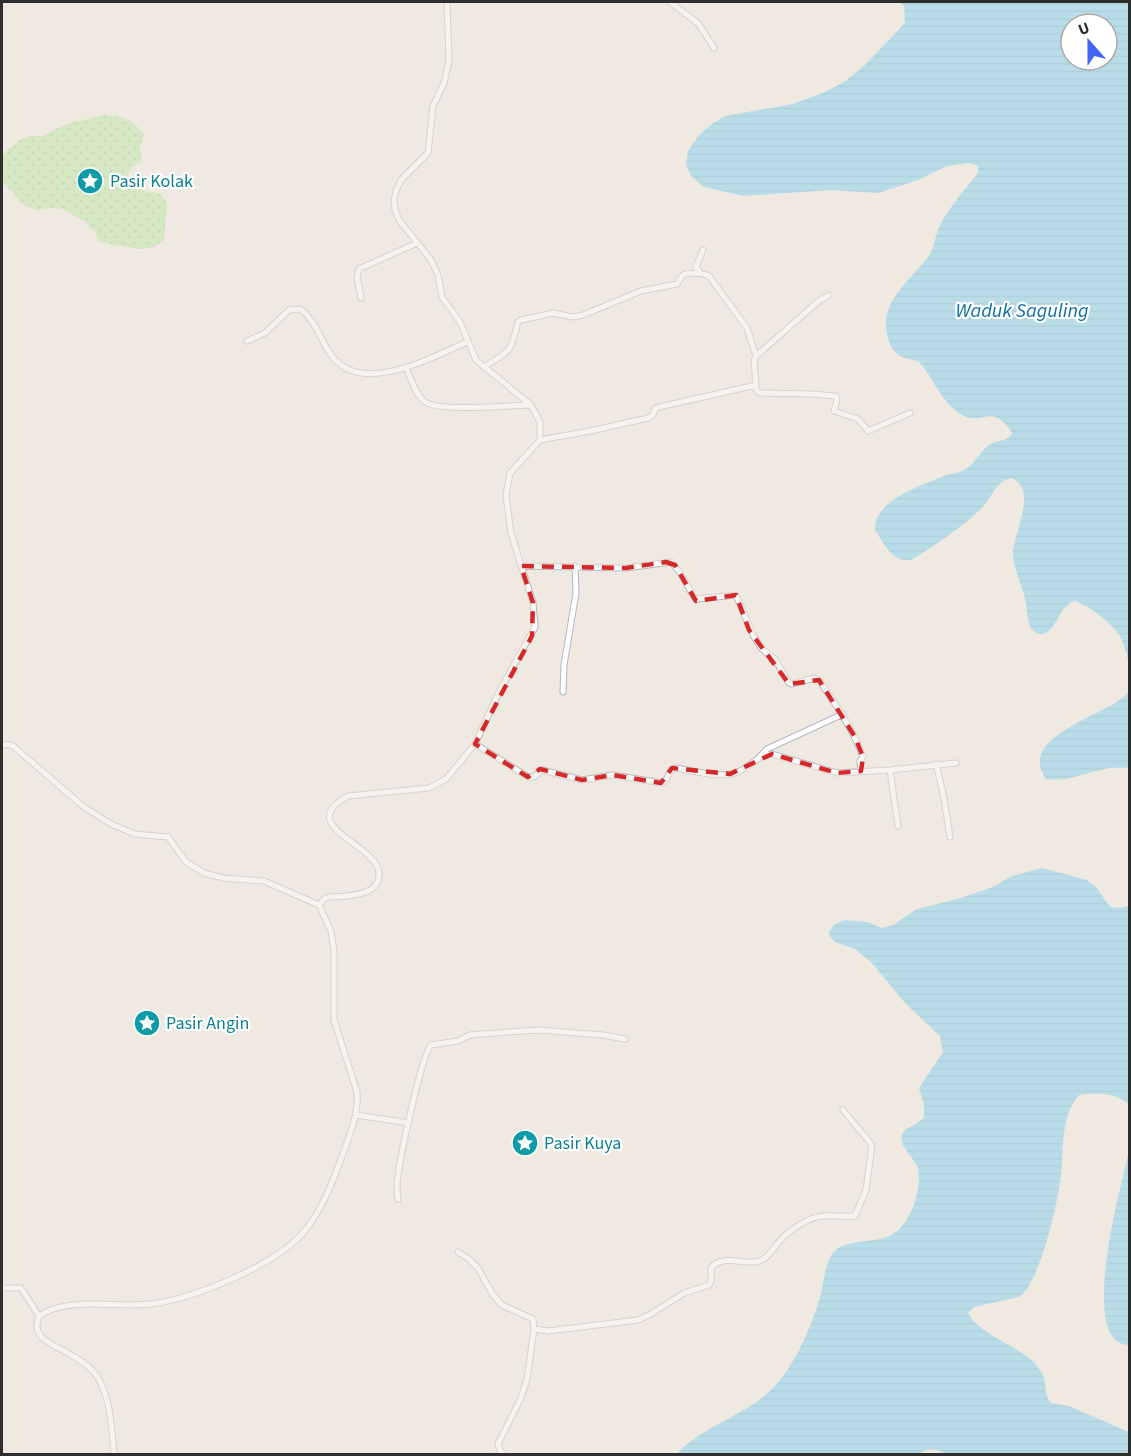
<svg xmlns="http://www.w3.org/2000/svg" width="1131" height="1456" font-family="'Source Sans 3',sans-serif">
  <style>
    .grass { fill: url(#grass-dots) }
    .water { fill: url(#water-rules); fill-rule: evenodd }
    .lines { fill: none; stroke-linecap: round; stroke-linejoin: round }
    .street-casing { stroke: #b4b7c1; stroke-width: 7 }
    .street { stroke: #fff; stroke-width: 5 }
    .marked { fill: none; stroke: #d62828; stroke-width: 4.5; stroke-dasharray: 12 8; stroke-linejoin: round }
    .labels { text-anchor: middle; stroke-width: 4.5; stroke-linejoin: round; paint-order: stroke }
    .culture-label { font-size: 18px; fill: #0d838f; stroke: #fff; text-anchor: start }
    .water-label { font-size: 20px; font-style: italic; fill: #0d6fa3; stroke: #fff }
  </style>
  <defs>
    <pattern id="grass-dots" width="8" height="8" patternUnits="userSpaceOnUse" patternTransform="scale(1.5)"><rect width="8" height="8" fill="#b6e59e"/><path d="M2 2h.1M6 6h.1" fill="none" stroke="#9dc588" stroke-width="1.8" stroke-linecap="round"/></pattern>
    <pattern id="water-rules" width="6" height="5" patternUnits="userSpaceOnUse" patternTransform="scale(1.5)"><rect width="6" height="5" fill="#75cff0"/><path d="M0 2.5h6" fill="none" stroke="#66b2ce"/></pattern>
  </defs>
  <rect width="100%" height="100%" fill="#efe9e1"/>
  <path class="grass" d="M104,115C123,116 133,119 144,135L140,147L142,160L132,168L125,179C135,189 145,192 159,193L167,202L164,240L153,248L137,249L99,242L94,231L85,222L63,209L50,208L38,210L25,206L2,181V155L19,140L30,136H42L66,124Z"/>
  <path class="water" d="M899,2H1129V664C1127,655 1124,644 1120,636C1112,623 1089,606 1075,601C1058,605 1057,633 1041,634C1036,634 1032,630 1030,626C1027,618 1027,608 1025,599C1022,585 1014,569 1013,555C1012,534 1039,491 1012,478C997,481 994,492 986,503C973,520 930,549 911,560C892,563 884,543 875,530C873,501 922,485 944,476C951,473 960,473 966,469C976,463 980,451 989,445C997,439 1007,443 1012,433C991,400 982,429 959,413C938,398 934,377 918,361C901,358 893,355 888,338C877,303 911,280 929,256C935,247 935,235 940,225C948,209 966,188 978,173V166L969,163L947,166L918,180L878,193L831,190L744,196L704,187L691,176L686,165L688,151L699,135L712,124L725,116L793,104L825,92L844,82L865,65L905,23L904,6ZM1071,24H1107V60H1071Z
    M1129,692V768C1097,764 1077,783 1046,779C1018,741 1092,718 1115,703C1120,700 1125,696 1129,692Z
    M1042,868L1087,880L1096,887L1110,907L1119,908L1129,906V1105C1117,1092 1095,1093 1079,1095C1060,1117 1064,1148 1061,1176C1058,1201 1040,1284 1019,1297L974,1307L968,1313C977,1332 1012,1344 1029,1358C1035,1363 1043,1373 1045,1381C1046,1390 1045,1395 1051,1403L1069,1406L1129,1432V1454H947C937,1449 927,1447 919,1454H677C706,1422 753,1415 780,1380C798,1358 811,1326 820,1298C824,1285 824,1266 832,1254C847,1234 884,1249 902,1226C914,1212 923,1184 917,1166C913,1157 898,1145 902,1134C905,1128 919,1123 924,1118V1105L919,1088L943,1052L940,1036L906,1004L871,962L855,949L835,942L830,937L829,932L835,924L845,920L867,922L882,928L893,925L917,909L961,898L993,887L1012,876Z
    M1129,1151L1130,1345C1075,1346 1123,1180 1129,1151Z"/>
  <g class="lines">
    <defs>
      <path id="street" d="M670,2L698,23L714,48
        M700,273L696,267L703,250
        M361,298L357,277L359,269L417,243
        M247,341L265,333L289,310L300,309C315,319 321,341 331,355C361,397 432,357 467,342
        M484,367C510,350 511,353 518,322L521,320L553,313L573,317L583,315L641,291L677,284C677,283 682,276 683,275C688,272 703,273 709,276L747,328L756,356
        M406,368C411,378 415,394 424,401C437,413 511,405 531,405
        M756,385L754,361L756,356L820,300L829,295
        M540,440L590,431L648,418L653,415L655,409L659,407L756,385L757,391L760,393L811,394L836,396L837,399L834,411L858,419L868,431L910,413
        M521,566L626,568L671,562L679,571L694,597L697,599L736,595L753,635L762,649L775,659L789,683L792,684L814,678L819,680C836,705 853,729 863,757L860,761L861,771
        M563,692L564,665L576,593L575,566
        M475,744L528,777H534L542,770L582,780L613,775L662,783L666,780L671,770L676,768C694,771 720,779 738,772C751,766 758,755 772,754L837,773L890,770L956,763
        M2,746L7,744L13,746L84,807L111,824L135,834L168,837L186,862L204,873L223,878L264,881L319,905
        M759,757L767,749L843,714
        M936,764L944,798L950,837
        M890,770L898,826
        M356,1115L409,1123
        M398,1199C397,1191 396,1183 398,1175C401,1154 421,1057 431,1045L458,1041L470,1035L481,1034L538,1030L603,1035L625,1039
        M458,1252L469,1259L478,1268L493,1295L502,1305L533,1319L534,1329
        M2,1288H21L39,1316
        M114,1454C112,1430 110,1388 92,1370C85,1363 75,1357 66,1352C51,1344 30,1337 39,1316C68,1296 117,1308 151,1304C193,1299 273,1266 302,1234C321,1213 333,1181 343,1154C350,1133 359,1114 357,1092L334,1020V951L331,931L319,905L324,899L329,897C344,896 380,897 379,874C379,869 376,862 371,858C354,839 302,821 348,796L429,788L446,779L475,744L500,690L535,627L533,603L511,533L506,496L510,473L540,440V422L531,405L476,360L460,322L442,297L438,275L431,260L399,220L395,210L394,200L396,191L401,180L428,153L433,106L444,83L449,61L447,2
        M504,1454L500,1451L498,1444L521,1398L527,1379L534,1329L548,1331L638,1320L651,1314L684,1293L709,1285L711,1281V1268C723,1253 745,1266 760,1261C771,1256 771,1250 779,1242C788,1231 808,1217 823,1216C834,1215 844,1217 855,1216L866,1190L872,1145L843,1110"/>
    </defs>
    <use href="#street" class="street-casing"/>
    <use href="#street" class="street"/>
  </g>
  <path d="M0 0H1131V1456H0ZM666,562L675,565L696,601L736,595L749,630L789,684L819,680L855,737L863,757L861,771L837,773L772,754L730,774L672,768L661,783L613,775L582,780L540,769L528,777L475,744L532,636L533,603L521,566L626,568Z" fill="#efe9e1" fill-opacity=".55" fill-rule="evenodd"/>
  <path class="marked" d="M666,562L675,565L696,601L736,595L749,630L789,684L819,680L855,737L863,757L861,771L837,773L772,754L730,774L672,768L661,783L613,775L582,780L540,769L528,777L475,744L532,636L533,603L521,566L626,568Z"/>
  <defs>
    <symbol id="sight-disc" viewBox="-11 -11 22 22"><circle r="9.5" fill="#0f9aa8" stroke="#fff"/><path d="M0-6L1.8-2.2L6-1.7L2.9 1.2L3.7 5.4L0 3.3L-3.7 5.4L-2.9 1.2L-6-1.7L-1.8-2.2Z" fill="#fff"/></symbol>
  </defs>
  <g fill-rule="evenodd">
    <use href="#sight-disc" x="75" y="166" width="30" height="30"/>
    <use href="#sight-disc" x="132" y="1008" width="30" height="30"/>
    <use href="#sight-disc" x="510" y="1128" width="30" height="30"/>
  </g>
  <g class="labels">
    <g class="culture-label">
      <text x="110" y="187">Pasir Kolak</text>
      <text x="166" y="1029">Pasir Angin</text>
      <text x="544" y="1149">Pasir Kuya</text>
    </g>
    <g class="water-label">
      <text x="1022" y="317">Waduk Saguling</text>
    </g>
  </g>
  <rect width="1131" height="1456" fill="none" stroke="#2e2e2e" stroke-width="6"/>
  <g transform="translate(1089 42) rotate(339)"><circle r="28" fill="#ffffff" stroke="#ababab" stroke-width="1.5"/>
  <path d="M0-4.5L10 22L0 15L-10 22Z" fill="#4264fb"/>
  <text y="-9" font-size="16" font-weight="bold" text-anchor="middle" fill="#2e2e2e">U</text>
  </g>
</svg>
